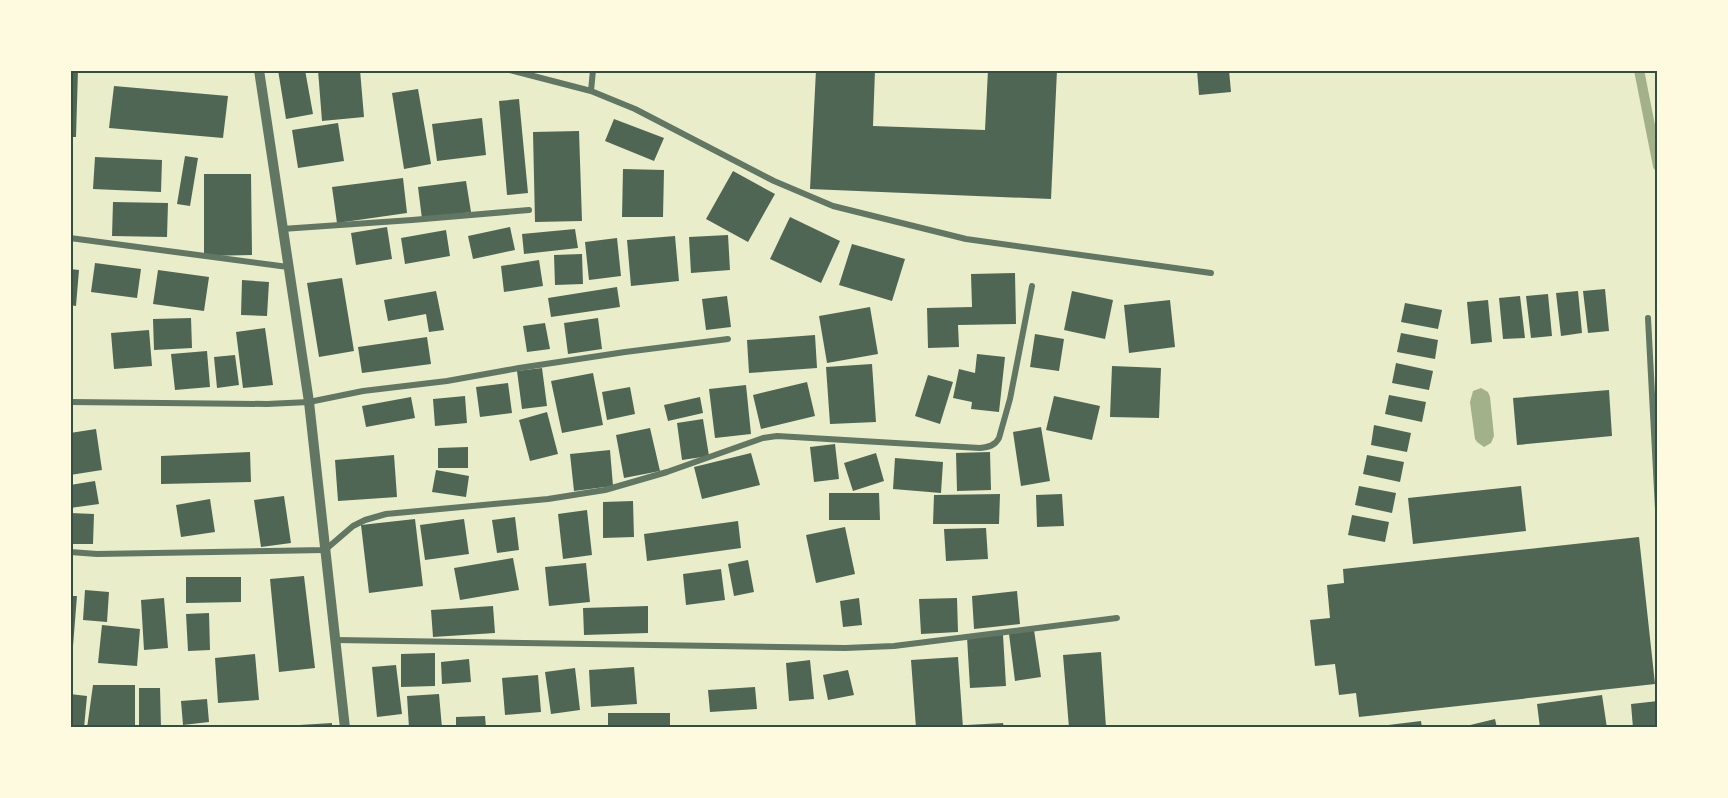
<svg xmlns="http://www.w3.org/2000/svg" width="1728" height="798" font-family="'Times New Roman',serif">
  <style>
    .water { fill: #a3b18a }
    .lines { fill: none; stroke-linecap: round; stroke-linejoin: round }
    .stream { stroke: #a3b18a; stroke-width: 10 }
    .building { fill: #4f6655 }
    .minor { stroke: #617663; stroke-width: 6 }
    .tertiary { stroke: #617663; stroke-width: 10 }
    .neatline { fill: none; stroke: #344e41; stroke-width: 2 }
  </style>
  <rect width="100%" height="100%" fill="#e9edc9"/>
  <path class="water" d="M1481,388L1488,392L1490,397L1494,436L1491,443L1484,447L1477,442L1475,439L1470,402L1473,391Z"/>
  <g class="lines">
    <path class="stream" d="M1639,70L1658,166"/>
  </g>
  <path class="building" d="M70,70H78L76,137H70Z
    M278,70H305L313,114L286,119Z
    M318,70H360L364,117L322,121Z
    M816,70H875L873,126L985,130L988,70H1057L1051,199L810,189Z
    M1197,70H1229L1231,92L1199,95Z
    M114,86L228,96L223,138L109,128Z
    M418,89L431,164L404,169L392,93Z
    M519,99L528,193L507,195L499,101Z
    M482,118L486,155L437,161L432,124Z
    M614,119L664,138L654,161L605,141Z
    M338,123L344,161L298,168L292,130Z
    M579,131L582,221L535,222L533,132Z
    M185,156L198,158L190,206L177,204Z
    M95,157L162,160L161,192L93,189Z
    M623,169L664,170L663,217H622Z
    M733,171L775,194L748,242L706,219Z
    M204,174H251L252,255L204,256Z
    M403,178L407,213L337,223L332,187Z
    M466,181L471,212L422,219L418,187Z
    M113,202L168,203L167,237L112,236Z
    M790,217L840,241L821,283L770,259Z
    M387,227L392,259L356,265L351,233Z
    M510,227L515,250L473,259L468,236Z
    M575,229L578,248L524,254L522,234Z
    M446,230L450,256L405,264L401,238Z
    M728,235L730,270L691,273L689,237Z
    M675,236L679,281L631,286L627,240Z
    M617,238L621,276L589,280L585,242Z
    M852,244L905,259L892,301L839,285Z
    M582,254L583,284L555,285L554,255Z
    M539,260L543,286L504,292L501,266Z
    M95,263L141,269L137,298L91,292Z
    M70,269L79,270L76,306L70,305Z
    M158,270L209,277L204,311L153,304Z
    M1015,273L1016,324L958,325L959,347L928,348L927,308L972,307L971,274Z
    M342,278L354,351L319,357L307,283Z
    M242,280L269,282L267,316L241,315Z
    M617,287L620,307L551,317L548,298Z
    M1605,289L1609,331L1588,333L1583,291Z
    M436,291L444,330L429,332L426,314L388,321L384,300Z
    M1072,291L1113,300L1105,339L1064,330Z
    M1578,291L1582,333L1561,336L1556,293Z
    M1548,294L1552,336L1531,338L1526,296Z
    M727,296L731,327L706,330L702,299Z
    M1520,296L1525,338L1503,339L1499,298Z
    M1170,300L1175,347L1129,353L1124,305Z
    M1488,300L1492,342L1471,344L1467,302Z
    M1405,303L1442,310L1438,329L1401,322Z
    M870,307L878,354L827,363L819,316Z
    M191,318L192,348L154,350L153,319Z
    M598,318L602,349L568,354L564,323Z
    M545,323L550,349L527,352L523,326Z
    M265,328L273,385L243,388L236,332Z
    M149,330L152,366L114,369L111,333Z
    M1401,333L1438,340L1435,359L1397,352Z
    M1035,334L1064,339L1059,371L1030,367Z
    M815,335L817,368L749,373L747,340Z
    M427,337L431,364L362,373L358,347Z
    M207,351L210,387L175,390L171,354Z
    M977,354L1005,357L999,412L971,409L972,402L953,398L959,369L975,373Z
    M235,355L239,385L217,388L214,357Z
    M1396,363L1433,371L1429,390L1392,383Z
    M872,364L876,422L830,424L826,367Z
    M1112,366L1161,368L1159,418L1110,417Z
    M542,368L547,406L522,409L517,371Z
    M593,373L603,425L562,433L551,381Z
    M928,375L953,382L940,424L915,416Z
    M807,382L815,416L761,429L753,395Z
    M508,383L512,413L480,417L476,387Z
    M746,385L751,434L715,438L709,389Z
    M630,387L635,414L607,420L602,392Z
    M1609,390L1612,436L1517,445L1513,398Z
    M1389,395L1426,402L1422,422L1385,414Z
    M465,396L467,423L435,426L433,399Z
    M1054,396L1100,406L1092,440L1046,430Z
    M411,397L415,418L366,427L362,406Z
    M700,397L703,413L668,421L664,405Z
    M547,412L558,454L530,461L519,420Z
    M703,419L709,456L682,460L677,423Z
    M1374,425L1411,433L1407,452L1371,445Z
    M1041,427L1050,481L1021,486L1013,432Z
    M650,428L660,471L624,478L616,435Z
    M96,429L102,470L70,475V433Z
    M835,444L839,479L814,482L810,447Z
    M468,447V468H438V448Z
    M610,450L613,486L574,491L570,454Z
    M250,452L251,482L161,484V456Z
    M990,452L991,490L957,491L956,453Z
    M751,453L760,485L702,499L694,467Z
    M876,453L884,481L853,491L844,463Z
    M394,455L397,497L338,501L335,460Z
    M1367,455L1404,462L1400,482L1363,474Z
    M895,458L943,462L941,493L893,489Z
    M436,470L469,476L466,497L432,492Z
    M95,481L99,504L70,508V485Z
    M1359,486L1396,493L1392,513L1355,505Z
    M1521,486L1526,531L1413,544L1408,498Z
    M829,493H879L880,520H829Z
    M1000,494L999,524H933L934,495Z
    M1062,494L1064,526L1037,527L1036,495Z
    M284,496L291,543L261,547L254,500Z
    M210,499L215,532L181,537L176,505Z
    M633,501L634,537L603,538V502Z
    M587,510L592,555L563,559L558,514Z
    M70,513L94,514L93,544H70Z
    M1352,515L1389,522L1385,542L1348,535Z
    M515,517L519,550L497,553L492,520Z
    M415,519L423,586L369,593L361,525Z
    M464,519L469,554L425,560L420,525Z
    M738,521L741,548L647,561L644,534Z
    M845,527L855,574L816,583L806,535Z
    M986,528L988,559L946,561L944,529Z
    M1639,537L1655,684L1359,717L1356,693L1339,695L1335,664L1315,666L1310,620L1330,618L1327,585L1344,583L1343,569Z
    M513,558L519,590L460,600L454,568Z
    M748,560L754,592L734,596L728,564Z
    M586,563L590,602L549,606L545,567Z
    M721,569L725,600L686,605L683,574Z
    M304,576L315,668L279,672L270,579Z
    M186,577H241V602L186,603Z
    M85,590L109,592L107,622L83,620Z
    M1017,591L1020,624L974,629L972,596Z
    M70,596H77L73,646H70Z
    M164,598L168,648L144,650L141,600Z
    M859,598L862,625L843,627L840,601Z
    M957,598L958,632L921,634L919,599Z
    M493,606L495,633L433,637L431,610Z
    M648,606V633L584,635L583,608Z
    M209,613L210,650L188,651L186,614Z
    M102,625L140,629L137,666L98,663Z
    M1034,630L1041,677L1015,681L1009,634Z
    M1003,635L1006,686L970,688L967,637Z
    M1101,652L1106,728H1069L1063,655Z
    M435,653V686L401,687V654Z
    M255,654L259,700L218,703L215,658Z
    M958,657L963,728H916L911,660Z
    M469,659L471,682L442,684L441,662Z
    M810,660L814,699L789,701L786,663Z
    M396,665L402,714L377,717L372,667Z
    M634,667L637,704L591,707L589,670Z
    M575,668L580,710L551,714L545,672Z
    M848,670L854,695L828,700L823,675Z
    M538,675L541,712L505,715L502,678Z
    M93,685H135V728H87Z
    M755,687L757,709L710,712L708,690Z
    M139,688H160L161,728H139Z
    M70,694L87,696L84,728H70Z
    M439,694L442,728H409L407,696Z
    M1602,695L1607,728H1540L1537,704Z
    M207,699L209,722L183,725L181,701Z
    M1658,701V728H1633L1631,704Z
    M608,713H670V728H608Z
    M485,716L486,728H456V717Z
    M1495,719L1497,728H1462V727Z
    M1421,721L1422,728H1380V726Z
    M332,723V728H283V726Z
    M1003,723L1004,728H968L967,725Z"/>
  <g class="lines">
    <path class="minor" d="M510,70L591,91L635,109L774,181L833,206L966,239L1211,273
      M591,91L593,70
      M282,229L412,220L529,210
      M70,238L288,267
      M1648,318L1658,509
      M70,402L267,404L309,402L363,391L447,381L519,368L625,352L728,339
      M70,552L97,554L325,550L353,526L365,520L386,514L548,499L605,490L667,472L763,438L777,436L980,448C988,447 995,446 999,438L1010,399L1032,286
      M336,640L845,648L894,646L1117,618"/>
    <path class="tertiary" d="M259,70L309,402L345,728"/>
  </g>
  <rect width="1728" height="798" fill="none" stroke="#fefae0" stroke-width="144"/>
  <rect x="72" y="72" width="1584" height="654" class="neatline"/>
</svg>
